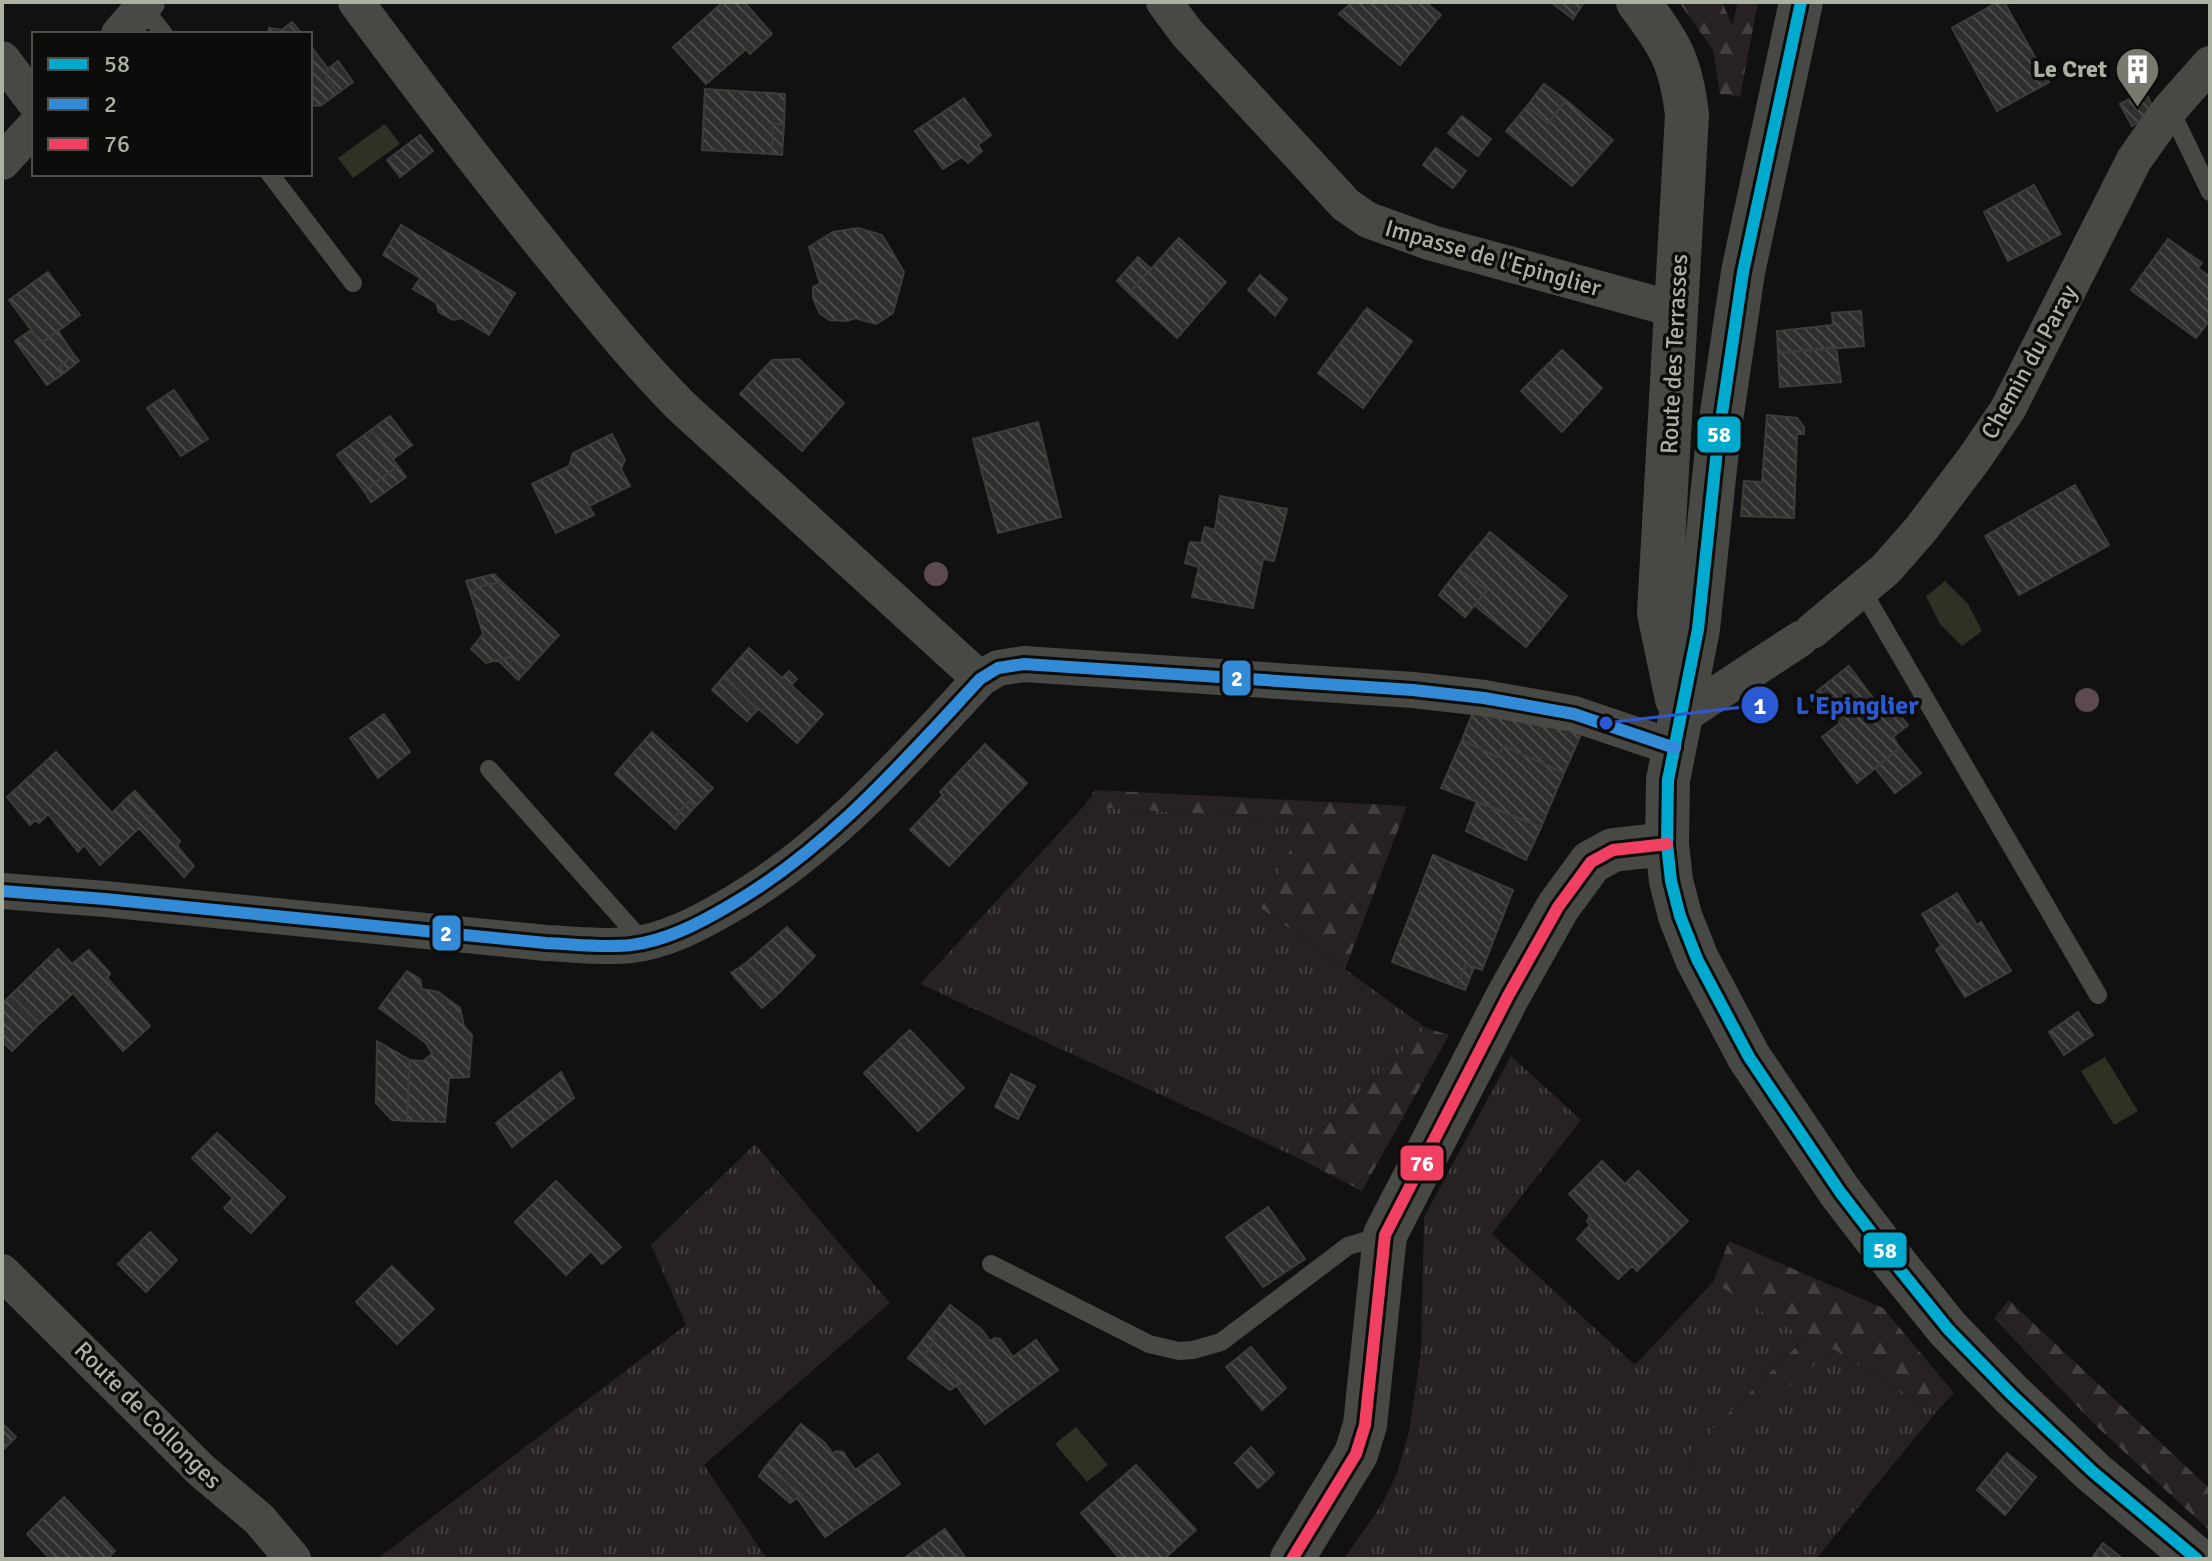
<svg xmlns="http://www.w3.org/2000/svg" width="2212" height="1561" font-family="Signika,sans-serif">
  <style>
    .grass { fill: url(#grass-tufts) }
    .forest { fill: url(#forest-firs) }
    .water { fill: #303125 }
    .building { fill: url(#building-back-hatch); stroke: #3c3d39; stroke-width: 2 }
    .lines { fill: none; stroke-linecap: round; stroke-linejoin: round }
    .service { stroke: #484945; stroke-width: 18 }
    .minor { stroke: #484945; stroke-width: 36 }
    .tertiary { stroke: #484945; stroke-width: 44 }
    .bus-1-casing { stroke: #0c0d0b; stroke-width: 18 }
    .bus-2-casing { stroke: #0c0d0b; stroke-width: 18 }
    .bus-3-casing { stroke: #0c0d0b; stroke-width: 18 }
    .bus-1 { stroke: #00a9ce; stroke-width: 12 }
    .bus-2 { stroke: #338bd7; stroke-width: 12 }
    .bus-3 { stroke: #f24062; stroke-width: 12 }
    .tree { fill: #5d4a50 }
    .labels { text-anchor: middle; stroke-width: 7; stroke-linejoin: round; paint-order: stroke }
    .poi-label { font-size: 24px; font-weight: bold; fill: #acb2a2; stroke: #0c0d0b; text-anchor: end }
    .street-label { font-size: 24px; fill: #acb2a2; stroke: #0c0d0b }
    .leader { fill: none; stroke: #2b58d3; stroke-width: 3 }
    .callout-dot { fill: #2b58d3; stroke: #0c0d0b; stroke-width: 3 }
    .mark-label { font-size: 24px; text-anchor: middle; font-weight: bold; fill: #fff }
    .callout-label { font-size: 26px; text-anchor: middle; font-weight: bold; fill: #2b58d3; stroke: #0c0d0b; stroke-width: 7; stroke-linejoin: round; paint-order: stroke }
    .line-badge { stroke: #0c0d0b; stroke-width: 3 }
    .badge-label { font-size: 22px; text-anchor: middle; font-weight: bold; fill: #fff }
  </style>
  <defs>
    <pattern id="grass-tufts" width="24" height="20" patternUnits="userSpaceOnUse" patternTransform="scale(2)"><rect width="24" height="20" fill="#272122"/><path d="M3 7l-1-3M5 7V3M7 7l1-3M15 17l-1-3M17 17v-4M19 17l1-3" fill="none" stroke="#443f3f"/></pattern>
    <pattern id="forest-firs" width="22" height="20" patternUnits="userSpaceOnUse" patternTransform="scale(2)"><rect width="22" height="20" fill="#272122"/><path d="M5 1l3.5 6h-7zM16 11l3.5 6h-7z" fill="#443f3f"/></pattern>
    <pattern id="building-back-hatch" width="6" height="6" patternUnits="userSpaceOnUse" patternTransform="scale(2)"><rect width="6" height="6" fill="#2e2f2d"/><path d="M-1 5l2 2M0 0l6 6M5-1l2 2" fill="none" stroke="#4a4b48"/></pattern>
  </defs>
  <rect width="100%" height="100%" fill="#111"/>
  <path class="grass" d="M1083,807L1307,819L1261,908L1426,1028L1294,1156L920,984Z
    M1511,1056L1581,1120L1492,1234L1635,1365L1713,1282L1805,1337L1686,1456L1694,1468L1833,1349L1936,1412L1816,1559H1344L1382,1504L1397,1473L1409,1431L1421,1352L1424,1217Z
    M755,1144L890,1303L704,1465L767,1559H377L686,1325L651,1245Z"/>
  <path class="forest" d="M1679,2H1722L1732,25L1738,2H1758L1740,97L1720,94L1713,50Z
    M1095,790L1407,806L1345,969L1261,908L1306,819L1083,807Z
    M1426,1028L1449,1035L1362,1191L1294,1156Z
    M1729,1241L1883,1308L1954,1393L1936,1412L1833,1349L1695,1468L1685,1456L1805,1338L1713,1282Z
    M2009,1300L2210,1489V1531L2094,1424L1994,1318Z"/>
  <path class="water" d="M385,124L400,144L353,178L338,158Z
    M1945,581L1968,604L1982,631L1962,646L1940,624L1926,596Z
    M2105,1057L2138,1111L2114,1125L2081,1071Z
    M1076,1427L1108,1465L1087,1482L1055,1444Z"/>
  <path class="building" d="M723,2H744L772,34L750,54L746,49L706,84L673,47Z
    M1352,2L1409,4L1425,2L1441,15L1400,65L1339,14Z
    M1551,2H1584L1573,19Z
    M1998,2H2004L2049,82L1997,111L1952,28Z
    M292,22L302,34H268L269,28L282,30Z
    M310,45L328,69L326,78L338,93L320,106L310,105Z
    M338,61L353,82L338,93L326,78L328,69Z
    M1544,84L1566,100L1548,123L1527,106Z
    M705,89L785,94L784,124H773L772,154L702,150Z
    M2145,91L2155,112L2132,126L2120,104Z
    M964,98L991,135L978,145L982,151L968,163L962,157L943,169L915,131Z
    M1566,100L1613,140L1572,186L1506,131L1527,106L1548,123Z
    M1462,116L1491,139L1478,156L1448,133Z
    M773,124H784L782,155L772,154Z
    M420,135L433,151L400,177L387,160Z
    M1436,148L1466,171L1453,188L1423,165Z
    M2034,185L2061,234L2008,261L1984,212Z
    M401,225L515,293L489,335L461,318L453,320L439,312L436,303L413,289L420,278L383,255Z
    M858,228L882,235L904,272L893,313L876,324L855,318L847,321L830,320L820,314L813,298V287L820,284L809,247L833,232Z
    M1179,238L1226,282L1177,338L1129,293Z
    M2168,239L2202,263L2198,268L2210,277V320L2196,338L2131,290Z
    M1138,257L1151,269L1129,293L1117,281Z
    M48,272L80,315L41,343L9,300Z
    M1260,275L1287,299L1275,316L1248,290Z
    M1367,308L1412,341L1363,408L1318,373Z
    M1861,311L1864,346L1778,353L1777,331L1833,325L1832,313Z
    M31,330L41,343L58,331L74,355L59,367L64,373L47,385L15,341Z
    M1836,347L1841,382L1780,387L1778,353Z
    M1562,350L1602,388L1562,432L1521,391Z
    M74,355L79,361L64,373L59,367Z
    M799,359L844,403L802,451L740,394L772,360Z
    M174,390L208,439L181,456L147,408Z
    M1767,415L1797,418L1804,427V434H1797L1794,518L1741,516L1744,481L1762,482Z
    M390,416L412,445L393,459L371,430Z
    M1038,422L1061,517L998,533L973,439Z
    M371,430L398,466L364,491L337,455Z
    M612,434L625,460L621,469L630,486L589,506L594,515L556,533L532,484L569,466L573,453Z
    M398,466L406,477L371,502L364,491Z
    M2075,485L2109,545L2019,595L1985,536Z
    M1220,496L1287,509L1274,561L1263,559L1253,608L1192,597L1199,567L1185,563L1190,542L1201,543L1205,527L1215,530Z
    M1490,532L1567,596L1526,647L1474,605L1487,591L1459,569Z
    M1459,569L1487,591L1465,617L1439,595Z
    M494,574L502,582L478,587L471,595L466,581Z
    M502,582L559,635L526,671L510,657L486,663L471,649L483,634L471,595L478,587Z
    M749,648L782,678L789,671L797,679L791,685L823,714L797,743L723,677Z
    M510,657L526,671L518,680L498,660Z
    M1849,666L1873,698L1867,704L1878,719L1893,707L1908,725L1893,737L1900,748L1857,783L1822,737L1840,723L1816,692Z
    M723,677L758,709L747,721L712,690Z
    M1473,712L1582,732L1564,773L1504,746L1497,757L1462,740Z
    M384,714L410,752L378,778L350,738Z
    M652,732L713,788L695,807L689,801L669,823L615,774Z
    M1462,740L1497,757L1504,746L1564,773L1541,827L1441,788Z
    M985,744L1027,783L949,866L910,830L943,795L940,792Z
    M1900,748L1921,773L1895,793L1875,768Z
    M56,752L112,813L128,797L148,818L155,813L180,841L177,846L194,866L184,877L139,828L100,865L84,845L78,852L48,814L39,823L35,820L30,825L7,797Z
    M135,791L155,813L148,818L128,797Z
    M689,801L695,807L675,829L669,823Z
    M1477,801L1541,827L1526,860L1466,831Z
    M1433,855L1513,890L1482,970L1466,964L1457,987L1392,962Z
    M1957,893L1977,925L1981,922L2011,971L1965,997L1936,950L1941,946L1922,914Z
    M787,927L815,956L777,995L746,963Z
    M58,949L72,964L89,950L110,973L107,978L150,1026L123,1051L73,993L39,1024L11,995Z
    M746,963L777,995L762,1008L731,973Z
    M1466,964L1474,967L1465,990L1457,987Z
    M407,971L420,979L422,989L438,992L460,1008L464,1026L472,1035L469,1077L449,1078L445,1122L407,1121L410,1060L423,1061L432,1054L426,1043L379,1008Z
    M11,995L39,1024L12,1051L2,1041V1004Z
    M2078,1012L2093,1035L2064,1055L2049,1032Z
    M910,1030L964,1088L918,1131L864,1073Z
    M377,1041L410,1060L407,1121L392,1120L376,1103Z
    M561,1072L574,1098L512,1147L496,1123Z
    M1011,1074L1035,1086L1018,1119L995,1107Z
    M217,1133L285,1197L251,1233L224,1208L233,1198L192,1158Z
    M1602,1161L1625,1184L1638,1171L1688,1221L1637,1271L1632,1266L1618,1279L1577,1239L1590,1225L1587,1221L1590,1216L1569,1194Z
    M556,1181L621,1247L602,1264L591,1251L566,1275L515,1222Z
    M1268,1207L1305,1259L1263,1287L1226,1237Z
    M150,1232L177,1260L146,1292L118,1264Z
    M392,1266L434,1309L397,1344L356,1302Z
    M950,1305L982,1330L990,1341L995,1338L1000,1339L1013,1357L1036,1340L1058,1370L985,1424L956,1385L960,1383L924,1355L934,1342L933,1327Z
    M933,1327L934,1342L924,1355L960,1383L950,1390L908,1358Z
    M1251,1347L1286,1388L1262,1410L1226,1367Z
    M2,1423L16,1437L2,1451Z
    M801,1424L825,1443L833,1454L836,1451L843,1452L855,1470L878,1454L900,1484L825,1537L797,1498L802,1495L766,1466Z
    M1251,1447L1274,1473L1258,1488L1235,1463Z
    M2007,1453L2036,1477L2005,1515L1977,1490Z
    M1136,1465L1196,1530L1164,1559H1120L1081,1513Z
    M766,1466L802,1495L790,1503L759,1476Z
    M64,1497L115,1551L107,1559H50L27,1534Z
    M945,1529L965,1557L903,1559Z
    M2103,1543L2123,1559H2091Z"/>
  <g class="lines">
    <path class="service" d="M143,7L164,34
      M2170,109L2210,192
      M270,174L353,283
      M1862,590L2098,995
      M489,769L643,942
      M991,1264L1149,1344L1179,1351L1193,1350L1221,1342L1348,1246L1385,1235"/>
    <path class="minor" d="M356,2C422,91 488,178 558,264C598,313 637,362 682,407L980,679
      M1164,2L1187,33L1299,154L1346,205L1368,220L1432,243L1677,310
      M119,34L147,2
      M2,59L34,101
      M2,162L34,127
      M1812,631L1886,569L1921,529L1974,459L2008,409L2134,160L2170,109L2210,64
      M1681,717L1800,639
      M2,891L105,899L546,943C574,944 603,948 631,945C665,941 698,924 727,907C827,850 903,762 980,679L998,668L1024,664L1413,690L1484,698L1574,714L1675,748
      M2,1272L202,1471L259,1519L293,1559"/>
    <path class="tertiary" d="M1638,2C1670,44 1681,62 1687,115L1659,613L1677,699
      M1801,2L1743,272L1718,440L1698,629L1668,780L1667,844L1671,881L1680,916L1697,959L1749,1057L1840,1192L1897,1266L1948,1329L2011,1394L2093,1472L2197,1559
      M1292,1559L1356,1454L1365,1425L1385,1235L1508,996L1558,907L1591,862L1613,850L1667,844"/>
    <defs>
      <path id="bus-1" d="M1801,2L1743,272L1718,440L1698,629L1668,780L1667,844L1671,881L1680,916L1697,959L1749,1057L1840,1192L1897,1266L1948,1329L2011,1394L2093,1472L2197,1559"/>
      <path id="bus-2" d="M2,891L105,899L546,943C574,944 603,948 631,945C665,941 698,924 727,907C827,850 903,762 980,679L998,668L1024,664L1413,690L1484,698L1574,714L1675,748"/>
      <path id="bus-3" d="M1292,1559L1356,1454L1365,1425L1385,1235L1508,996L1558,907L1591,862L1613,850L1667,844"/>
    </defs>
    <use href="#bus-1" class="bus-1-casing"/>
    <use href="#bus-2" class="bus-2-casing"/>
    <use href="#bus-3" class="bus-3-casing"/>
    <use href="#bus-1" class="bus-1"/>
    <use href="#bus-2" class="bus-2"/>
    <use href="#bus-3" class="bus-3"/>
  </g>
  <g class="tree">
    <circle cx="936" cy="574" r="12"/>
    <circle cx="2087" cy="700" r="12"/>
  </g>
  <defs>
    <symbol id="building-pin" viewBox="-11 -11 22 30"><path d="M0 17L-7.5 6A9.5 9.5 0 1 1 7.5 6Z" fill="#767a6f" stroke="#0c0d0b"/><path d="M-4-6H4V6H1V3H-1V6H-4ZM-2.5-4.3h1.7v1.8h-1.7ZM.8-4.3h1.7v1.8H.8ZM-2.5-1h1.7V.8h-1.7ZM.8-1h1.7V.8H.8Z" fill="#fff"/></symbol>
  </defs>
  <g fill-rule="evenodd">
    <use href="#building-pin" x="2112" y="44" width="51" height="69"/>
  </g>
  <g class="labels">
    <g class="poi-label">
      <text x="2107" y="77">Le Cret</text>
    </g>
    <g class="street-label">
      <text transform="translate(1493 258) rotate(16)" y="8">Impasse de l'Epinglier</text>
      <text transform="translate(1674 354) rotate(-87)" y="8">Route des Terrasses</text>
      <text transform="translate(2029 362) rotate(-61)" y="8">Chemin du Paray</text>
      <text transform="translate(148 1415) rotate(45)" y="8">Route de Collonges</text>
    </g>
  </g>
  <path class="leader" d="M1606 723L1760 705"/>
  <g class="callout-dot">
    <circle cx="1606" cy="723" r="8"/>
    <circle cx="1760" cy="705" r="20"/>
  </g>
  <g class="mark-label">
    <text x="1760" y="714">1</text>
  </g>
  <g class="callout-label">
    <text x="1857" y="714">L'Epinglier</text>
  </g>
  <g class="line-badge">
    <rect x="1696" y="415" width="46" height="39" rx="8" fill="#00a9ce"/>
    <rect x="1221" y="659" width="31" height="38" rx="8" fill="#338bd7"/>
    <rect x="431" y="914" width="31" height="38" rx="8" fill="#338bd7"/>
    <rect x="1399" y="1144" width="46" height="38" rx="8" fill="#f24062"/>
    <rect x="1862" y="1231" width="46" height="38" rx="8" fill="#00a9ce"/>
  </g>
  <g class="badge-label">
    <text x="1719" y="442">58</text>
    <text x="1237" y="686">2</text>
    <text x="446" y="941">2</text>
    <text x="1422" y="1171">76</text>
    <text x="1885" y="1258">58</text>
  </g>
  <rect width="2212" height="1561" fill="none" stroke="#acb2a2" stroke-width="8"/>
  <rect x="32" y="32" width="280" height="144" fill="#0c0d0b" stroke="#4c4f47" stroke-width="2"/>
  <rect x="48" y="58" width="40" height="12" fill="#00a9ce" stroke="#4c4f47" stroke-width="2"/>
  <text x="104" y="72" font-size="24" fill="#acb2a2">58</text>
  <rect x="48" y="98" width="40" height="12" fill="#338bd7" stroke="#4c4f47" stroke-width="2"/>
  <text x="104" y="112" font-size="24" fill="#acb2a2">2</text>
  <rect x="48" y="138" width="40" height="12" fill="#f24062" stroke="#4c4f47" stroke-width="2"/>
  <text x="104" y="152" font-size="24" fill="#acb2a2">76</text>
</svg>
